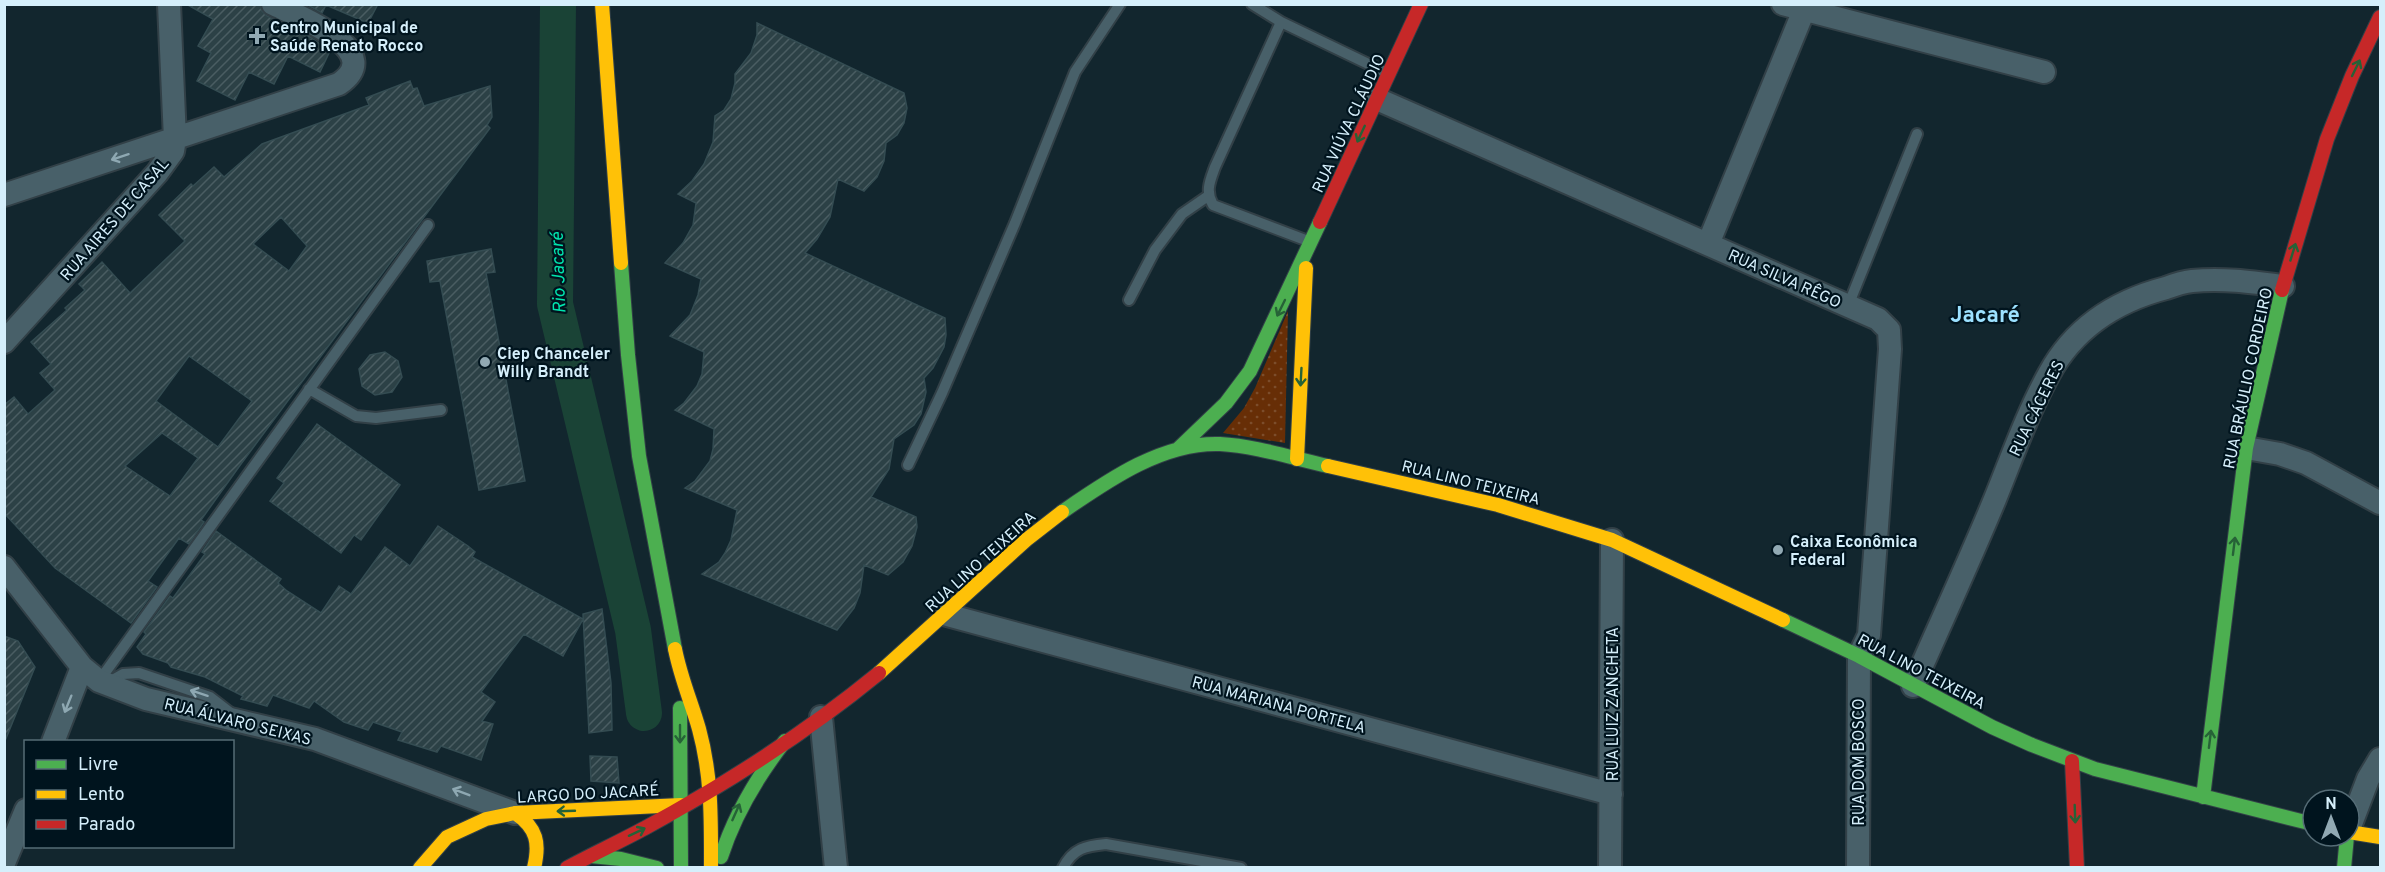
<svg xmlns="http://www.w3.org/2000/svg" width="2385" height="872" font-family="Overpass,sans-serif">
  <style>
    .park { fill: url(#park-dots) }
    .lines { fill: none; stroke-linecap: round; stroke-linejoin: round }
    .river { stroke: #1a4336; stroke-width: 36 }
    .building { fill: url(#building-hatch); stroke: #344c52; stroke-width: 1.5; fill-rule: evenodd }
    .lane-casing { stroke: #324047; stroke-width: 14 }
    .street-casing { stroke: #324047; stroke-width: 26 }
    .fast-casing { stroke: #324047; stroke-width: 16 }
    .slow-casing { stroke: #324047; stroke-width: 16 }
    .jam-casing { stroke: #324047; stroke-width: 16 }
    .lane { stroke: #486069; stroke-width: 10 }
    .street { stroke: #486069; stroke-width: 22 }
    .fast { stroke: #4caf50; stroke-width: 14 }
    .slow { stroke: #ffc107; stroke-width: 14 }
    .jam { stroke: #c62828; stroke-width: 14 }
    .oneway { stroke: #266237 }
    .oneway2 { stroke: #8ea8b2 }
    .poi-dot { fill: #91a9b3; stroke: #00141e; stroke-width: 2 }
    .labels { text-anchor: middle; stroke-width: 4.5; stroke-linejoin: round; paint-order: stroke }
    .poi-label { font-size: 16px; font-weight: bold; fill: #d5effb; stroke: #00141e; text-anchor: start }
    .street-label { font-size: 16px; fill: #d5effb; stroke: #00141e }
    .water-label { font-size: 18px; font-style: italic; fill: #00e5ae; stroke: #00141e }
    .district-label { font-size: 22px; font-weight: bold; fill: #9ce1ff; stroke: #00141e }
  </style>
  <defs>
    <pattern id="park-dots" width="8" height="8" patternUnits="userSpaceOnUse" patternTransform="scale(1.5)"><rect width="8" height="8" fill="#672e06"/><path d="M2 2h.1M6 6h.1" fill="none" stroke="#7c4d2b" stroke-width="1.8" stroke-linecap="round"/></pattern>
    <pattern id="building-hatch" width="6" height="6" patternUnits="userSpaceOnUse" patternTransform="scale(1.5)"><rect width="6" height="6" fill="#2c4146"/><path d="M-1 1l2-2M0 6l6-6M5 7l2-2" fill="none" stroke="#4a5d62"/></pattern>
  </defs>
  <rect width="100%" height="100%" fill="#12262e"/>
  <path class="park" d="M1288,311L1285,443L1223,433L1244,408L1255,388Z"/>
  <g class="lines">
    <path class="river" d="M558,4L555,304L633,630L644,713"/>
  </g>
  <path class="building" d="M186,4H260L262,11L267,16L310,37L330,51L320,72L288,56L274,84L249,72L235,100L197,81L211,53L198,46L213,19Z
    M306,4H378L368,23L326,5L322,13Z
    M757,23L904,93L907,108L904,123L897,135L886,143L884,161L877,177L864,191L838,179L830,217L817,239L805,253L945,318L946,335L944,347L933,368L924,378L926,392L921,414L914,425L894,439L889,469L871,497L916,517L917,527L912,546L903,562L888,575L864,565L860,593L854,608L837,630L702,574L719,562L725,553L731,540L737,510L685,488L695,481L710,461L713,449L714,429L675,410L684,403L697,386L702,374L704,352L670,336L690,315L698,295L701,279L665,263L683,243L693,225L696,203L678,194L692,181L704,164L713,142L715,116L724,110L731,99L735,83V74L751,53L757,35Z
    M410,81L413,89L417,88L424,106L490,86L492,117L487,125L490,128L241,464L201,520L204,522L189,544L179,538L148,581L157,587L131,623L55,568L4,513V405L14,397L28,414L55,390L40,373L51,364L31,342L67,310L65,308L85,290L79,284L102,262L130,293L185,241L159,215L191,184L193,186L214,167L224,177L262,144L369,105L366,98ZM281,217L307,246L289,271L253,244ZM189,356L252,401L218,447L156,401ZM162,433L198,458L170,496L125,466Z
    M491,249L495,272L486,273L525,481L479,490L440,281L430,282L427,261Z
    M385,352L398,361L402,377L392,392L375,395L362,386L359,369L370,355Z
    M317,424L400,485L361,540L354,535L341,553L270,501L284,483L277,478Z
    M438,526L468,546L475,552L472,557L583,619L563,656L524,634L481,692L495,702L482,721L493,724L481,760L441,746L437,752L398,740L402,732L373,722L368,730L344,722L314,701L309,708L273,695L267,706L241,699L243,696L205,677L171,667L168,663L143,654L137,647L146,634L144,632L170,596L173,598L205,554L202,552L216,531L281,579L278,583L287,591L321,613L339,586L351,594L385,547L410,566Z
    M602,609L611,683L612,730L589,733L583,614Z
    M4,636L18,641L35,667L5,741Z
    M590,756L617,757L619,783L591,781Z"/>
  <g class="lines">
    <defs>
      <path id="lane" d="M1252,4L1281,22
        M1308,241L1213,205C1205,191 1210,181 1215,167L1281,22L1385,72
        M1129,300L1155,250L1182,214L1208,196
        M1848,306L1917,134
        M309,389L356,416L376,418L441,410
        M908,465L942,393L1015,223L1075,72L1120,4
        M99,681L428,225
        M107,683L123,674L139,673L210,697L232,714
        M1063,868C1073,848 1086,846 1106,844L1241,868"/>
      <path id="street" d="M1783,4L2044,72
        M1377,99L1878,319L1889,330L1890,349L1869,635L1859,656L1858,868
        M4,195L339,84C389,50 295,15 273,4
        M1708,244L1804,10
        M4,342L157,173L173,151L175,139L169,4
        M2246,448L2280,454L2306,463L2380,503
        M4,567L82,667L99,681L146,699L315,739L515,813
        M947,615L1611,794
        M1913,686C1940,624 1969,562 1995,499C2012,457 2027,414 2049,374C2074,328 2116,301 2166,288C2174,285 2183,282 2192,281C2223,278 2252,282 2283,286
        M821,717L836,868
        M53,742L82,667
        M2349,829L2368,779L2380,759
        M4,863L26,810
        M1610,868L1612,540"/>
      <path id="fast" d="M621,263L628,355L639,456L675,649
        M1178,449L1226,403L1250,371L1320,222
        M1062,512C1107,481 1162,442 1220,444C1256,446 1292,458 1328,466
        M1783,620L1859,656L1992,727L2032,745L2095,769L2313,824
        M680,708L681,868
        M2203,797L2246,448L2282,290
        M591,856L621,859L657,868
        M721,857C735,813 757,777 785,741
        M2344,868L2347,836"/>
      <path id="slow" d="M602,4L621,263
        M1297,459L1306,268
        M1328,466L1498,505L1612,540L1783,620
        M675,649C681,679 691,701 699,729C712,777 711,819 711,868
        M879,673L1026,540L1062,512
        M515,813C537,828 540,843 534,868
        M2349,832L2380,837
        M420,868L447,837L486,819L515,813L681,805"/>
      <path id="jam" d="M1320,222L1421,4
        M2282,290L2327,139L2352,76L2380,17
        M2072,761L2077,868
        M567,868C593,854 619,842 645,828C726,784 807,732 879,673"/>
    </defs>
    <use href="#lane" class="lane-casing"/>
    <use href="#street" class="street-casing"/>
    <use href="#fast" class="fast-casing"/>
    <use href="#slow" class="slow-casing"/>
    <use href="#jam" class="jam-casing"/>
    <use href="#lane" class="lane"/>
    <use href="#street" class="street"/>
    <use href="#fast" class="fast"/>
    <use href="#slow" class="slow"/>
    <use href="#jam" class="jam"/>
  </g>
  <defs><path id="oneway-shaft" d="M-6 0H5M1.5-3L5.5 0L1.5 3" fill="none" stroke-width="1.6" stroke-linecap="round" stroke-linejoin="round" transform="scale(1.5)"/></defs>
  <g class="oneway">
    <use href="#oneway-shaft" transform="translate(2356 68) rotate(-64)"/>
    <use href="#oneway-shaft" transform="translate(1361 134) rotate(115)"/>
    <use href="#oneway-shaft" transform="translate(2293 252) rotate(-73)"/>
    <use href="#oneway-shaft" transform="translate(1281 308) rotate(116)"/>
    <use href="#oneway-shaft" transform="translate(1301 377) rotate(93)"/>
    <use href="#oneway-shaft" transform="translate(2234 546) rotate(-83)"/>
    <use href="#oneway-shaft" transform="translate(680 734) rotate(90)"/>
    <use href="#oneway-shaft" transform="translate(2210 739) rotate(-83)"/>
    <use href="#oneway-shaft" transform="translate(566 811) rotate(178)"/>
    <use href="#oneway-shaft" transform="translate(736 812) rotate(-66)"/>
    <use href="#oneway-shaft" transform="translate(2075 814) rotate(88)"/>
    <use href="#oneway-shaft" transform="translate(637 832) rotate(-25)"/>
  </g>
  <g class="oneway2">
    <use href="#oneway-shaft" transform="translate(120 157) rotate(162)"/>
    <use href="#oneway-shaft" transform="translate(199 693) rotate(-162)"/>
    <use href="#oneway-shaft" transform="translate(68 704) rotate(112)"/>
    <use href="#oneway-shaft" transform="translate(461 792) rotate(-159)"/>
  </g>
  <g class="poi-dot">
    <path d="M254 27h6v6h6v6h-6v6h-6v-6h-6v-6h6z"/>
    <circle cx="485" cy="362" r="6"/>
    <circle cx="1778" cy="550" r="6"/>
  </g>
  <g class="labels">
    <g class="poi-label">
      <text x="270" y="33">Centro Municipal de<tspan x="270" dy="18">Saúde Renato Rocco</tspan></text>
      <text x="497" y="359">Ciep Chanceler<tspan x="497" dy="18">Willy Brandt</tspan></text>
      <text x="1790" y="547">Caixa Econômica<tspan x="1790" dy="18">Federal</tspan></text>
    </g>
    <g class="street-label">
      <text transform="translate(1348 123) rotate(-65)" y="6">RUA VIÚVA CLÁUDIO</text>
      <text transform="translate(114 219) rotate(-49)" y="6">RUA AIRES DE CASAL</text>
      <text transform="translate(1785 278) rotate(24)" y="6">RUA SILVA RÊGO</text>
      <text transform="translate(2247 378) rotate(-78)" y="6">RUA BRÁULIO CORDEIRO</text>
      <text transform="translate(2036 408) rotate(-64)" y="6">RUA CÁCERES</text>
      <text transform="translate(1471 482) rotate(14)" y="6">RUA LINO TEIXEIRA</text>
      <text transform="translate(980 561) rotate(-42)" y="6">RUA LINO TEIXEIRA</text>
      <text transform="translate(1922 671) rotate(28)" y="6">RUA LINO TEIXEIRA</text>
      <text transform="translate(1279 704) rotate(15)" y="6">RUA MARIANA PORTELA</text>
      <text transform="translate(1612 704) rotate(-90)" y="6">RUA LUIZ ZANCHETA</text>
      <text transform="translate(238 721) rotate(14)" y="6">RUA ÁLVARO SEIXAS</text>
      <text transform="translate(1858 762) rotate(-90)" y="6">RUA DOM BOSCO</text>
      <text transform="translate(588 793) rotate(-3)" y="6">LARGO DO JACARÉ</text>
    </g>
    <g class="water-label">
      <text transform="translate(558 273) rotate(-92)" y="6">Rio Jacaré</text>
    </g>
    <g class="district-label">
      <text x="1985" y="322">Jacaré</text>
    </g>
  </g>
  <rect width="2385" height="872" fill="none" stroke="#d5effb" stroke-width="12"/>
  <rect x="24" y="740" width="210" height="108" fill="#00141e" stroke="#556c76" stroke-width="1.5"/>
  <rect x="36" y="760" width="30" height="9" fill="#4caf50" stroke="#556c76" stroke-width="1.5"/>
  <text x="78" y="770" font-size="18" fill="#d5effb">Livre</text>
  <rect x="36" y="790" width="30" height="9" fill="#ffc107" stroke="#556c76" stroke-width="1.5"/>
  <text x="78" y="800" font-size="18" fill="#d5effb">Lento</text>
  <rect x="36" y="820" width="30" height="9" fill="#c62828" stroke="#556c76" stroke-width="1.5"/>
  <text x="78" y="830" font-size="18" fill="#d5effb">Parado</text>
  <g transform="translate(2331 818)"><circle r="28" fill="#00141e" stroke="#556c76" stroke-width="1.5"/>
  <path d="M0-4.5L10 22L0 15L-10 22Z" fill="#91a9b3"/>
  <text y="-9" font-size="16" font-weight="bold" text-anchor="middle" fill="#d5effb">N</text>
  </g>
</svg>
